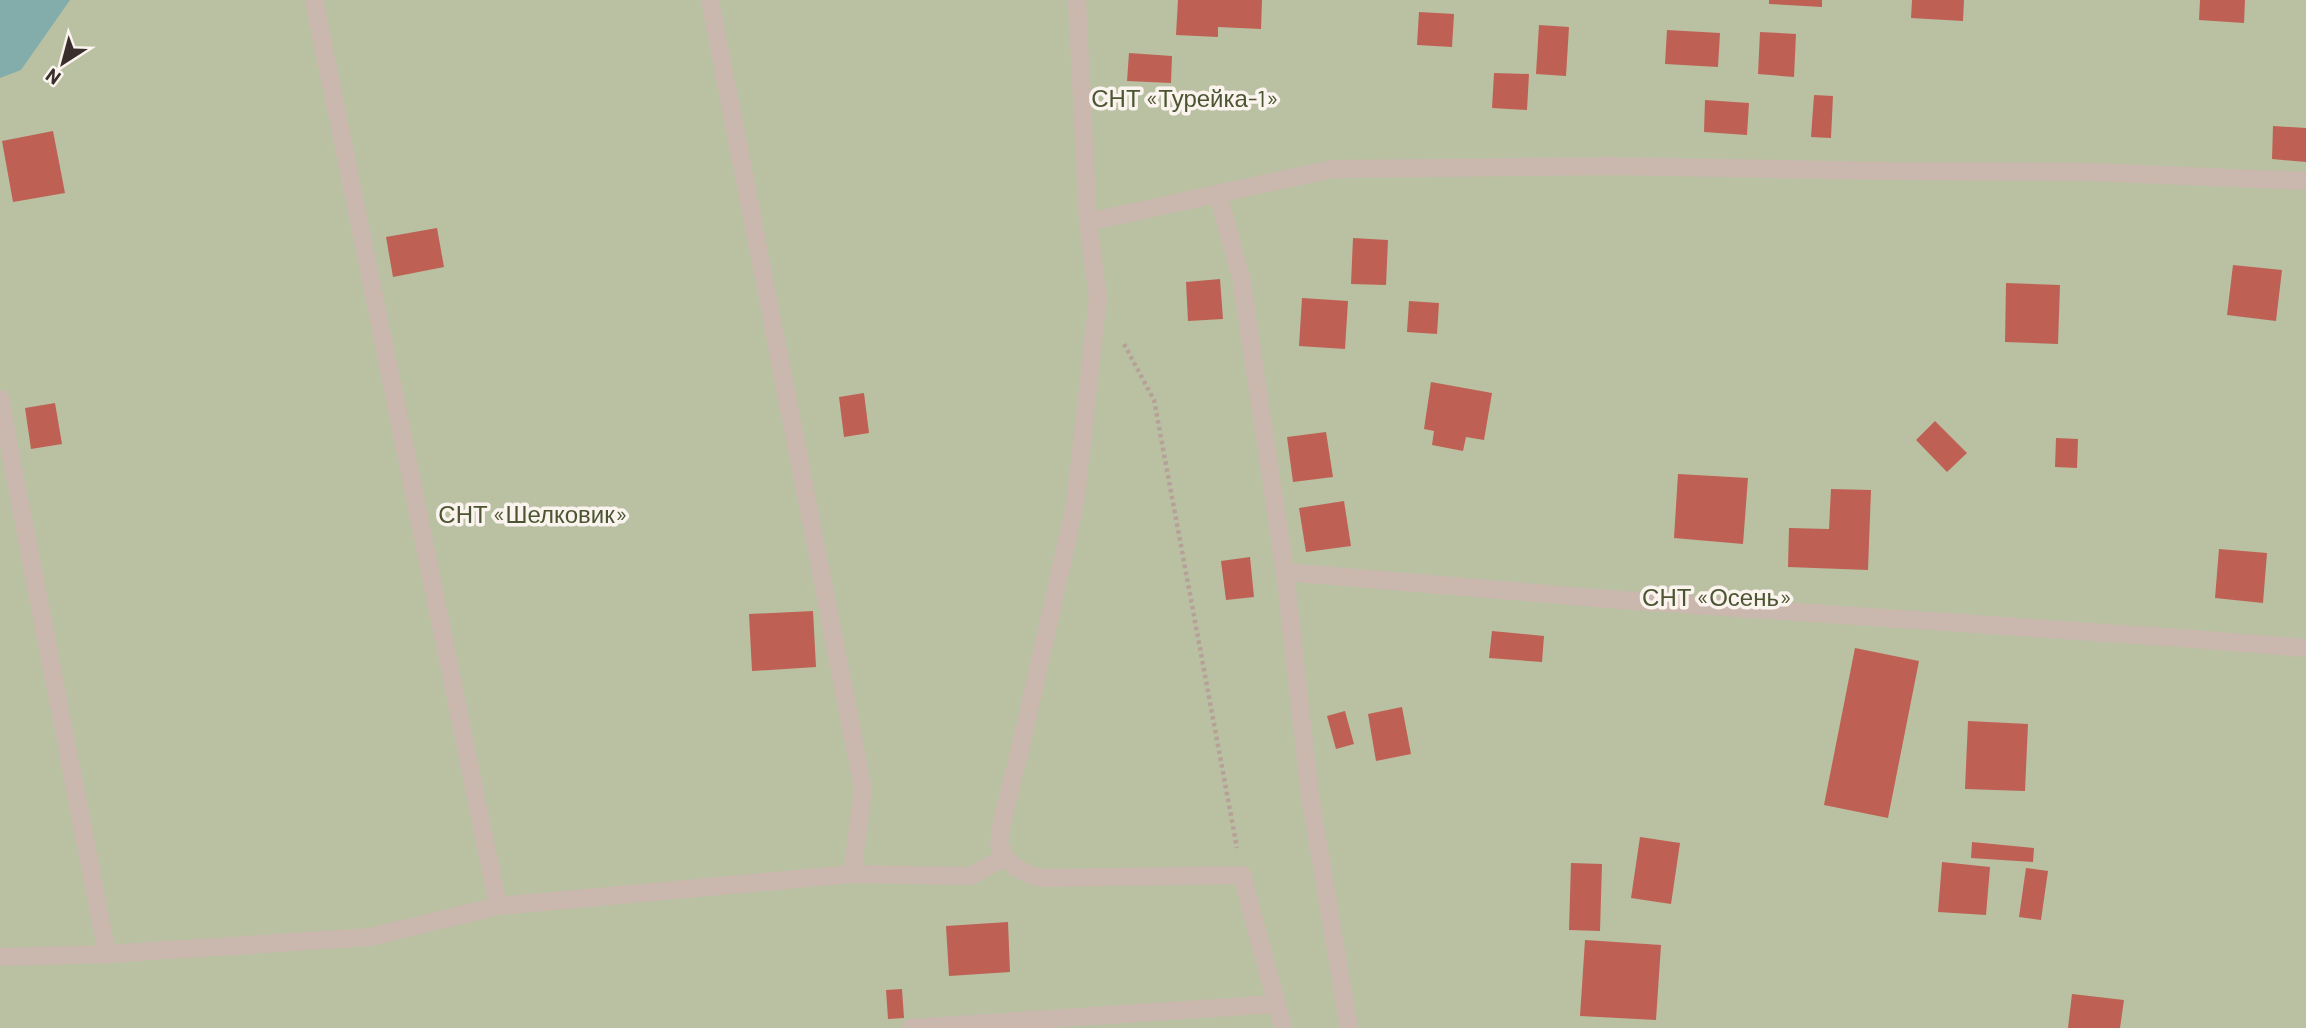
<svg xmlns="http://www.w3.org/2000/svg" width="2306" height="1028" font-family="Barlow,sans-serif">
  <style>
    .green { fill: #bac0a2 }
    .water { fill: #82adaa }
    .building { fill: #be6154 }
    .lines { fill: none; stroke-linecap: round; stroke-linejoin: round }
    .path { stroke: #b5a198; stroke-width: 4.5; stroke-dasharray: 3.5 3.5; stroke-linecap: butt }
    .minor { stroke: #cab7ae; stroke-width: 18 }
    .labels { text-anchor: middle; stroke-width: 7; stroke-linejoin: round; paint-order: stroke }
    .park-label { font-size: 24px; fill: #4c5531; stroke: #faf3ee }
  </style>
  <rect width="100%" height="100%" fill="#f2e8e1"/>
  <path class="green" d="M0,0H2306V1028H0Z"/>
  <path class="water" d="M0,0H70L21,70L0,78Z"/>
  <path class="building" d="M1178,0H1262L1261,29L1218,27V37L1176,35Z
    M1769,0H1822V7L1769,4Z
    M1912,0H1964L1963,21L1911,18Z
    M2200,0H2245L2244,23L2199,20Z
    M1419,12L1454,14L1452,47L1417,45Z
    M1539,25L1569,27L1566,76L1536,74Z
    M1667,30L1720,33L1718,67L1665,64Z
    M1760,32L1796,34L1794,77L1758,74Z
    M1129,53L1172,56L1171,83L1127,81Z
    M1494,73L1529,74L1527,110L1492,108Z
    M1814,95L1833,96L1831,138L1811,137Z
    M1705,100L1749,103L1747,135L1704,132Z
    M2273,126L2306,128V162L2272,159Z
    M53,131L65,193L13,202L2,141Z
    M437,228L444,267L393,277L386,237Z
    M1353,238L1388,240L1386,285L1351,284Z
    M2233,265L2282,270L2276,321L2227,315Z
    M1220,279L1223,319L1188,321L1186,282Z
    M2006,283L2060,285L2058,344L2005,342Z
    M1302,298L1348,301L1345,349L1299,346Z
    M1409,301L1439,303L1437,334L1407,332Z
    M1431,382L1492,393L1484,440L1466,437L1463,451L1432,445L1434,431L1424,429Z
    M864,393L869,433L844,437L839,397Z
    M55,403L62,444L31,449L25,408Z
    M1935,421L1967,453L1947,472L1916,440Z
    M1326,432L1333,477L1293,482L1287,437Z
    M2056,438L2078,439L2077,468L2055,467Z
    M1678,474L1748,478L1743,544L1674,538Z
    M1831,489L1871,490L1868,570L1788,567L1789,528L1829,529Z
    M1344,501L1351,546L1306,552L1299,508Z
    M2219,549L2267,553L2263,603L2215,598Z
    M1250,557L1254,597L1226,600L1221,561Z
    M813,611L816,667L752,671L749,614Z
    M1492,631L1544,636L1542,662L1489,658Z
    M1855,648L1919,661L1888,818L1824,805Z
    M1402,707L1411,754L1376,761L1368,714Z
    M1345,711L1354,744L1336,749L1327,716Z
    M1968,721L2028,724L2025,791L1965,789Z
    M1640,837L1680,843L1671,904L1631,898Z
    M1972,842L2034,848L2033,862L1971,858Z
    M1942,862L1990,867L1986,915L1938,912Z
    M1571,863L1602,864L1600,931L1569,930Z
    M2026,868L2048,871L2041,920L2019,917Z
    M1008,922L1010,972L949,976L946,926Z
    M1585,940L1661,945L1656,1020L1580,1016Z
    M902,989L904,1018L888,1019L886,990Z
    M2072,994L2124,1000L2120,1028H2068Z"/>
  <g class="lines">
    <path class="path" d="M1124,344L1154,400L1237,848"/>
    <path class="minor" d="M314,0L498,906
      M710,0L863,789L852,874
      M1077,0L1088,222L1098,297L1075,505L1022,741L1001,826L999,844L1005,857L1016,868L1030,875L1044,878L1242,875L1283,1028
      M1218,194L1241,277L1285,572L1310,796L1349,1028
      M1088,222L1332,169L1610,166L1887,171L2090,172L2306,181
      M0,399L107,954
      M1285,572L1620,600L2181,638L2306,648
      M0,957L107,954L370,937L498,906L852,874L970,876L1005,857
      M911,1028L1276,1004"/>
  </g>
  <g class="labels">
    <g class="park-label">
      <text x="1185" y="107">СНТ «Турейка-1»</text>
      <text x="533" y="523">СНТ «Шелковик»</text>
      <text x="1717" y="606">СНТ «Осень»</text>
    </g>
  </g>
  <g transform="translate(63 63) rotate(216)" stroke="#faf3ee" stroke-width="5" paint-order="stroke">
  <path d="M0-5L12 26L0 18L-12 26Z" fill="#392e2b"/>
  <text y="-10" font-size="19" font-weight="bold" text-anchor="middle" fill="#392e2b">N</text>
  </g>
</svg>
